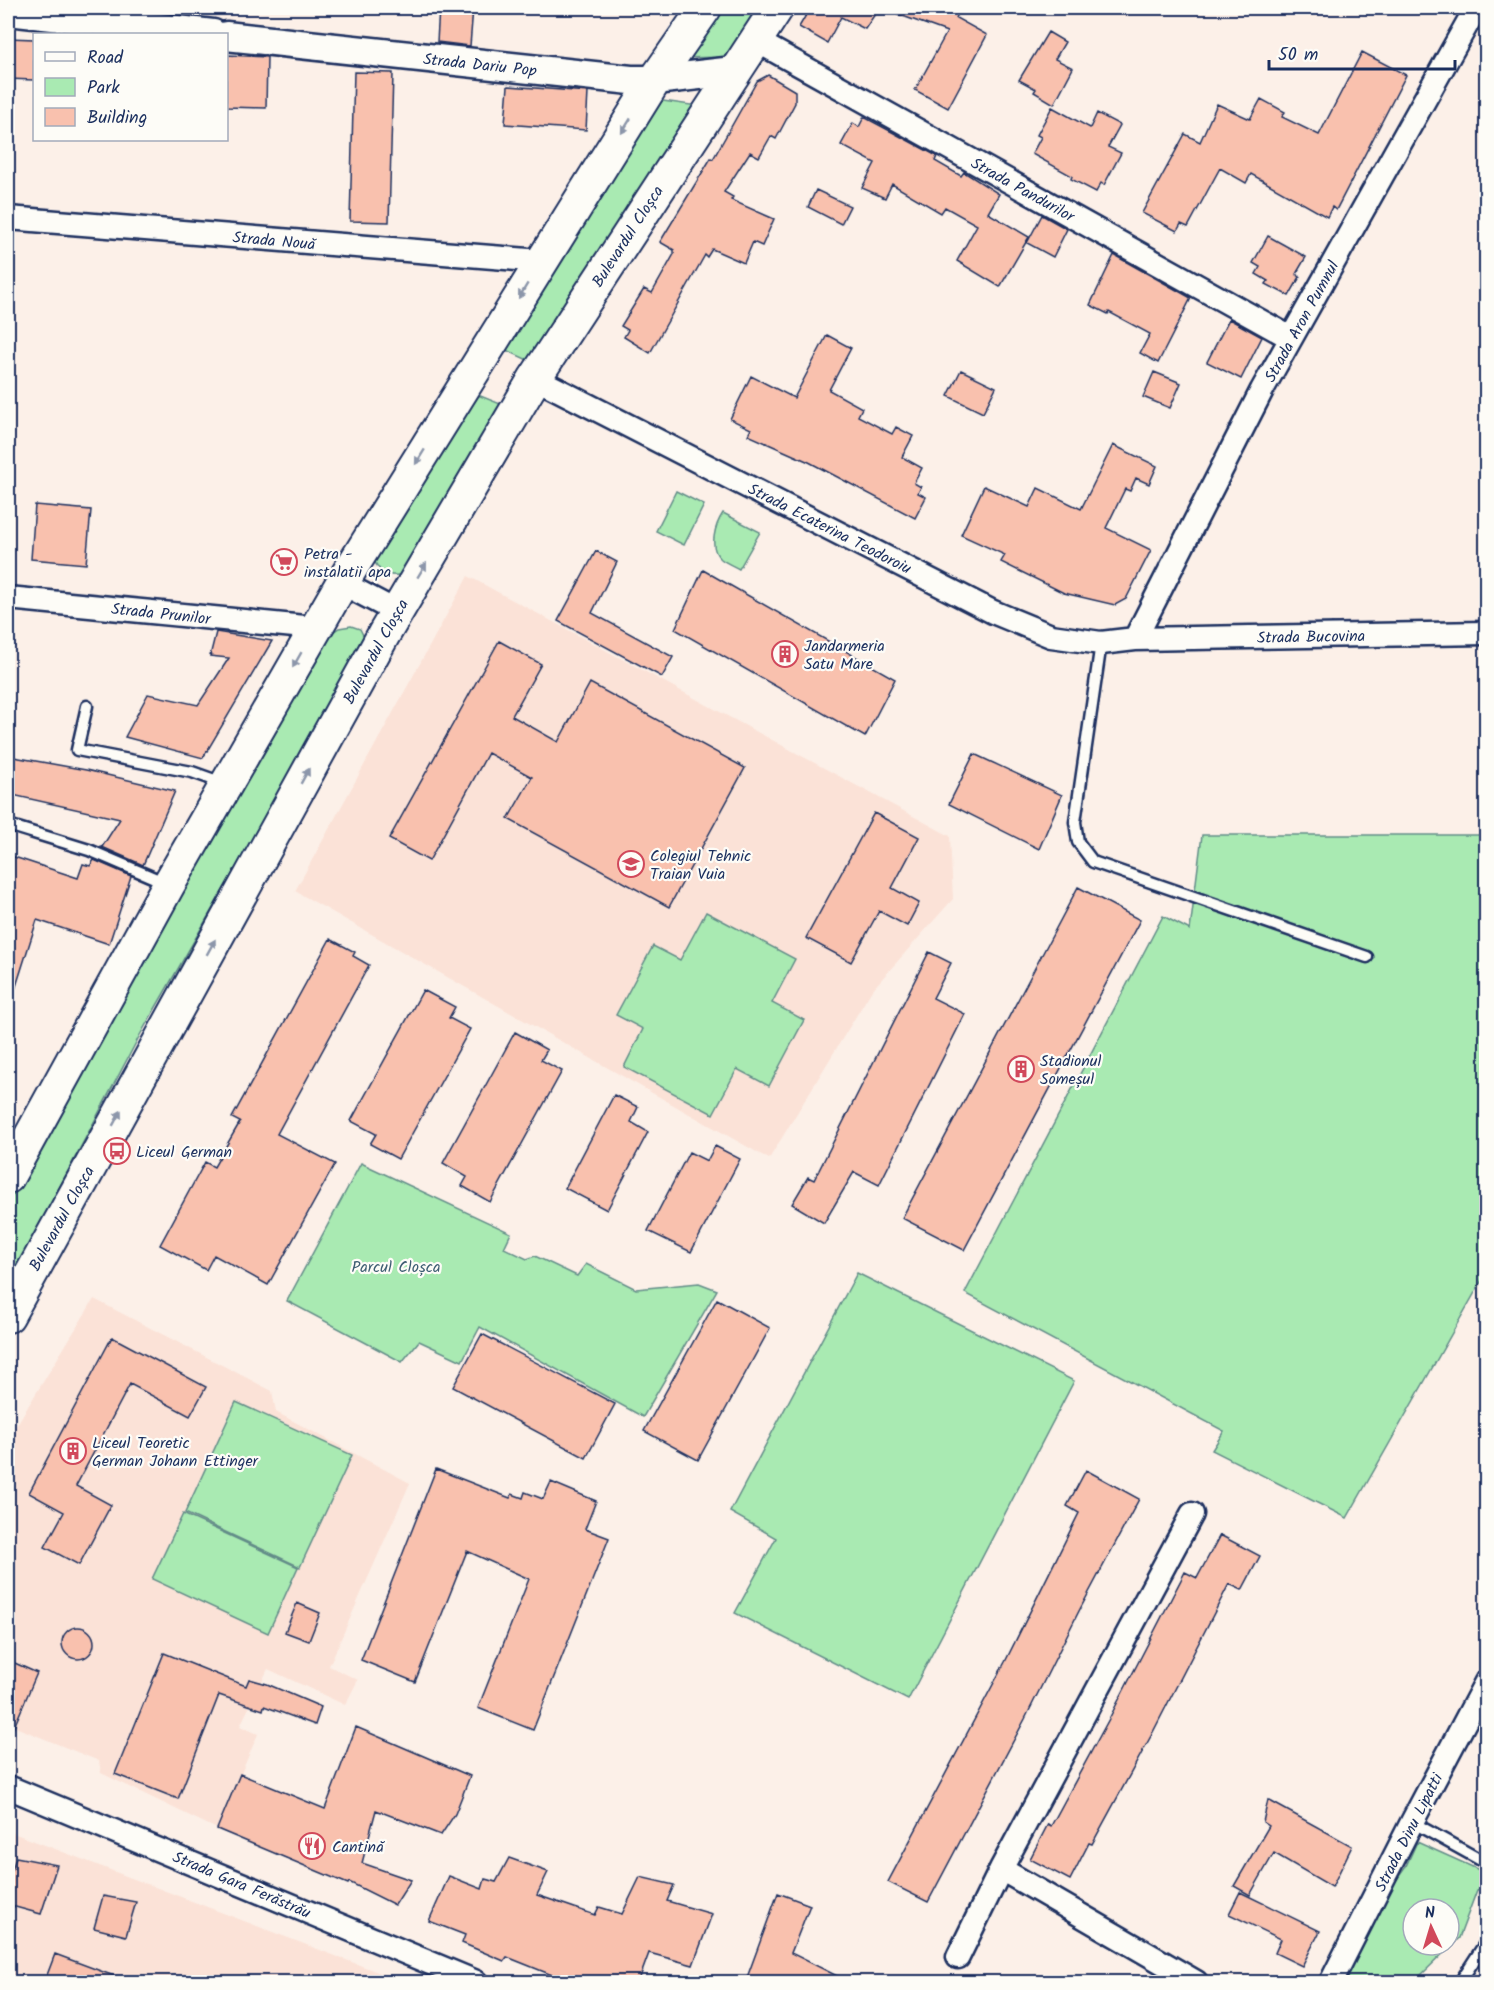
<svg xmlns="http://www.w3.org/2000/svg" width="1494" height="1990" font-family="Kalam,sans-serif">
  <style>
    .built { fill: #fbe2d7 }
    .green { fill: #a9eab2; stroke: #628c88; stroke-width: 1.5; fill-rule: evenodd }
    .building { fill: #f9c1ae; stroke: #1b2f5e; stroke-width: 1.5 }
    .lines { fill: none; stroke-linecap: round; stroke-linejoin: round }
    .service-casing { stroke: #1b2f5e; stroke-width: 15 }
    .minor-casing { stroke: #1b2f5e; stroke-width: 27 }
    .tertiary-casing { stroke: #1b2f5e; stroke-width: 33 }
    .secondary-casing { stroke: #1b2f5e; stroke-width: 36 }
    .service { stroke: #fdfcf7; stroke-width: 10 }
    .minor { stroke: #fdfcf7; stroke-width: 22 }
    .tertiary { stroke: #fdfcf7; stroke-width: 28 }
    .secondary { stroke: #fdfcf7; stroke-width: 32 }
    .oneway { fill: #8c96aa }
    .labels { text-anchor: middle; stroke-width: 4.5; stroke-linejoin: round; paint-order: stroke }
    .street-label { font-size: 16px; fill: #1b2f5e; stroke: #fdfcf7 }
    .poi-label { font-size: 16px; fill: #1b2f5e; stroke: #fdfcf7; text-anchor: start }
    .park-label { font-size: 16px; fill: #3e5e73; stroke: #fdfcf7 }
  </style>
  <rect width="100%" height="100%" fill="#fcf0e8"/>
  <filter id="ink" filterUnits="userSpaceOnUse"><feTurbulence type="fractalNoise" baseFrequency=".0167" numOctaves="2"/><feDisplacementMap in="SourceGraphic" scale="12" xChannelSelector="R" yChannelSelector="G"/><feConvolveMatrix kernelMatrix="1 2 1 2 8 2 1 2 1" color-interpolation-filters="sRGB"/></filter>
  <g filter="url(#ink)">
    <path class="built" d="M468,576L950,836L953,899L872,990L769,1159L295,891Z
      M94,1299L272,1391L276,1412L410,1483L329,1666L358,1680L345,1705L268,1669L240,1726L258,1734L217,1829L101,1773L99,1761L8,1724V1439Z
      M8,1831L404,1982H8Z"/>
    <path class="green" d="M711,8H758L728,57L677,58Z
      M649,99L705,107L530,361L495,345Z
      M468,391L503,405L404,574C388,578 378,573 373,557Z
      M676,491L704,505L684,545L656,531Z
      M723,513L760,532L739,569C734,566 726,563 721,559C708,548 715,525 723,513Z
      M351,626L360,629L366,641L140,1035L8,1284V1204L88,1052L330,634L339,628Z
      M1202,835H1486V1273L1347,1518L1212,1450L1224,1431L965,1293L1163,916L1190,930Z
      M706,912L795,959L772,1003L804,1020L769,1086L737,1069L713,1114L624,1067L643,1029L616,1015L653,946L680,960Z
      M361,1163L511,1233L504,1248L527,1259L535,1256L577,1276L586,1264L636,1289L699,1283L717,1290L643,1417L480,1327L462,1361L419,1341L402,1362L287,1301Z
      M857,1273L1074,1381L908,1700L735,1613L776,1538L730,1512Z
      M236,1402L352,1455L300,1567L185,1513Z
      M183,1514L298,1567L268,1633L152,1579Z
      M1417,1842L1486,1873V1888L1477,1890L1459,1938L1420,1976V1982H1339L1392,1886L1405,1868ZM1413,1909H1449V1945H1413Z"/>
    <path class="building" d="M439,8H473L470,46L437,42Z
      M810,8H879L865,29L841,17L827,43L799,27Z
      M887,8H961L956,18L987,35L948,108L915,90L947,32L886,10Z
      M1048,32L1065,42L1055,59L1073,68L1054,104L1034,92L1036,89L1019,80Z
      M8,38L34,39V80L8,79Z
      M1362,52L1406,75L1336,210L1332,207L1327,217L1251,174L1246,183L1220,168L1188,227L1181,224L1177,231L1142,213L1185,134L1200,142L1217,104L1250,119L1261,99L1285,112L1282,117L1319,135Z
      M226,55L267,57L266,108L226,107Z
      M354,72L393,73L389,222L350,221Z
      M768,75L795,91V103L776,139L771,136L759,157L750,152L724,192L733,197L731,200L774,219L762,246L753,242L744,263L712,249L707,257L705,255L650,353L624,337L628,330L621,326L644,289L652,293L674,254V250L660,242L711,158L713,159L757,81Z
      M508,86L588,92L586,130L505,124Z
      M1052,107L1090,128L1097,113L1120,125L1108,147L1121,153L1104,185L1101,183L1096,192L1071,179L1072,176L1032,154L1041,137L1037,135Z
      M864,117L937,156L935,161L961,176L964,172L999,194L988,213L1029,237L1000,287L957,261L977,225L945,207L941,213L892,184L885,198L862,188L875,163L841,145L853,123L859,127Z
      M816,190L850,206L841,224L808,207Z
      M1042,215L1067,229L1053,257L1027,243Z
      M1268,236L1306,257L1296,274L1300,277L1289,296L1266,284L1268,281L1256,274L1260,267L1253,263Z
      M1114,255L1191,298L1158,363L1140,353L1150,334L1109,312L1108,314L1090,305Z
      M1229,319L1262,337L1241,379L1207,362Z
      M827,335L851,348L829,390L862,408L858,416L892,434L896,427L913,436L902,457L922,468L914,483L921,487L918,493L926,497L915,518L809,462L748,435L751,429L730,419L751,376L794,398Z
      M961,370L996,387L983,413L948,396Z
      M1154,372L1181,383L1170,408L1143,397Z
      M1113,445L1157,466L1149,484L1136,478L1130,491L1125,489L1106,528L1151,550L1126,599L1115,605L1064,593L1001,562L1005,555L961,535L984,486L1029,507L1038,488L1081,509Z
      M35,505L91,510L86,564L31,559Z
      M596,551L617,562L592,613L673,657L662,677L558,621Z
      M703,570L895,679L865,737L675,629Z
      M216,632L272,641L203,758L125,737L148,694L198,705L229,658L210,656Z
      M499,641L541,664L512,716L558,742L590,683L745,768L669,907L508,819L532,777L488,753L429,861L389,839Z
      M974,754L1062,795L1039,849L949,804Z
      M8,756L86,770L175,791L143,865L102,847L120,819L8,794Z
      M874,813L919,837L892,888L919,903L907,926L879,911L851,962L806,938Z
      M8,855L78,878L83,864L90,866L94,860L131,876L109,944L37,920L12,999H8Z
      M1078,887L1140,920L964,1250L902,1218Z
      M330,939L355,952L353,956L369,965L277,1134L335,1164L268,1285L214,1255L206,1270L160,1245L205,1162L214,1167L240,1122L232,1118Z
      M929,952L951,963L933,998L965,1014L879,1185L854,1172L824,1223L792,1204L808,1177L814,1180Z
      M423,990L455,1007L449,1018L470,1029L398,1159L370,1144L376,1134L351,1121Z
      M515,1032L547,1050L541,1060L562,1071L490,1202L462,1186L467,1177L443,1163Z
      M614,1095L638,1107L631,1122L648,1132L607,1210L565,1188Z
      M715,1146L740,1159L691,1252L648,1231L689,1152L707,1161Z
      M717,1299L770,1328L698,1460L644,1431Z
      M482,1334L615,1404L586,1458L453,1387Z
      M112,1337L206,1387L190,1416L130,1384L76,1486L111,1505L79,1565L45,1547L64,1512L29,1493Z
      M436,1469L510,1498L512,1494L523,1498L525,1492L543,1499L551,1482L596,1501L585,1529L609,1538L533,1730L478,1708L529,1579L467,1551L415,1682L361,1660Z
      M1086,1470L1139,1499L1079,1611L1025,1719L928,1902L888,1882L1005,1662L1079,1513L1067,1506Z
      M1220,1535L1260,1556L1242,1590L1229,1584L1151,1736L1092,1844L1089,1843L1070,1880L1030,1859L1048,1824L1051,1826L1110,1717L1185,1572L1197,1578Z
      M297,1603L320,1613L309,1641L285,1632Z
      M62 1643a16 16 0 1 1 32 0a16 16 0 1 1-32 0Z
      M164,1653L246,1686L249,1679L267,1684L321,1707L315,1725L264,1706L263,1710L219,1695L178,1799L115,1774Z
      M8,1660L37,1673L8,1741Z
      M356,1727L470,1776L455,1814L441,1835L376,1810L362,1863L411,1880L395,1905L349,1882L348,1884L217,1829L240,1774L325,1809Z
      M1268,1800L1352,1846L1332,1887L1274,1853L1250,1895L1234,1886L1269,1826L1263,1822Z
      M16,1857L57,1865L41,1914L8,1905V1883Z
      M509,1858L548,1872L537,1895L595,1915L599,1907L622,1914L640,1877L674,1885L667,1901L712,1914L693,1965L649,1953L638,1983H572L507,1957L504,1961L462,1943L465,1935L429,1921L449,1876L482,1889L485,1879L496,1882Z
      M1240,1892L1320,1931L1302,1966L1275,1953L1281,1939L1229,1914Z
      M778,1893L810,1905L791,1953L851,1983H745Z
      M103,1896L136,1902L126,1936L94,1928Z
      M55,1954L125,1980V1983H44Z"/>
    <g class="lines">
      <defs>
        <path id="service" d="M1101,643L1075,822L1078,842L1093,862L1367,957
          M87,706L77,750L192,772L223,783
          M8,825L89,850L166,883
          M1412,1822L1486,1863
          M1460,1982L1486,1942"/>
        <path id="minor" d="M755,40L1291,338
          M8,218L541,261
          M535,378L993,612L1051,636L1101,643L1135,639L1486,633
          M342,583L397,612
          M8,598L315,628
          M1135,639L1262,390L1476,8
          M1192,1514L1001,1869L1196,1982
          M8,1787L476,1982
          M958,1957L1001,1869
          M1331,1982L1412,1822L1486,1682"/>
        <path id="tertiary" d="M8,11L213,34
          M226,36L631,80H655L734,71"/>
        <path id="secondary" d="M8,1177L169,884L342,583L655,80L705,8
          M8,1316L384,634L535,378L777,8"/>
      </defs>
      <use href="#service" class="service-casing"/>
      <use href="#minor" class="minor-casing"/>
      <use href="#tertiary" class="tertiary-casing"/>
      <use href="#secondary" class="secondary-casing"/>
      <use href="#service" class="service"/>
      <use href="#minor" class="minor"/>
      <use href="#tertiary" class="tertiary"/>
      <use href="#secondary" class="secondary"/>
    </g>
    <defs><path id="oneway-solid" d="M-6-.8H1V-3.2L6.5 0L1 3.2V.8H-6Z" transform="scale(1.5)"/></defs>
    <g class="oneway">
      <use href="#oneway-solid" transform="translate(626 126) rotate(122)"/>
      <use href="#oneway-solid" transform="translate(523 291) rotate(121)"/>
      <use href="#oneway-solid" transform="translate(420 457) rotate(122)"/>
      <use href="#oneway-solid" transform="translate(422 570) rotate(-59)"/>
      <use href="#oneway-solid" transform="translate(297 660) rotate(120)"/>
      <use href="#oneway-solid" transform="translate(305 776) rotate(-61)"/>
      <use href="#oneway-solid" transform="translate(211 947) rotate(-61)"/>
      <use href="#oneway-solid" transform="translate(117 1118) rotate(-61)"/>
    </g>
  </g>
  <defs>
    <symbol id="supermarket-ring" viewBox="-11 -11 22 22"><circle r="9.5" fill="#fdfcf7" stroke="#d1495b" stroke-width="1.5"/><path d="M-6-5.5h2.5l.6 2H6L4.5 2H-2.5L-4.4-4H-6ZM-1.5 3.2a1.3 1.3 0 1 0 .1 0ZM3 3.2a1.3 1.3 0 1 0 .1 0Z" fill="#d1495b"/></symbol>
    <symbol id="building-ring" viewBox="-11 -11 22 22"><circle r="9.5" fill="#fdfcf7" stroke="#d1495b" stroke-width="1.5"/><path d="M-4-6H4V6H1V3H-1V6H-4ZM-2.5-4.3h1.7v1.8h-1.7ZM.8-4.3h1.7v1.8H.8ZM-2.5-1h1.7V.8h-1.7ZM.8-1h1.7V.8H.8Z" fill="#d1495b"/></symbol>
    <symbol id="school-ring" viewBox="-11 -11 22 22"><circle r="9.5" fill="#fdfcf7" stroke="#d1495b" stroke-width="1.5"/><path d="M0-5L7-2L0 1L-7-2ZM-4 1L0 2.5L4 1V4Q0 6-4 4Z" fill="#d1495b"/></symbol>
    <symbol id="bus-ring" viewBox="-11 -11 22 22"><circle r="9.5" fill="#fdfcf7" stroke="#d1495b" stroke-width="1.5"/><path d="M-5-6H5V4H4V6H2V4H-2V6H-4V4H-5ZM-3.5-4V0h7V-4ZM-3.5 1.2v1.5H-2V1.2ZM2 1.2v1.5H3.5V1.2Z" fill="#d1495b"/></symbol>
    <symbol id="restaurant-ring" viewBox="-11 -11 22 22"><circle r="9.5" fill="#fdfcf7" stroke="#d1495b" stroke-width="1.5"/><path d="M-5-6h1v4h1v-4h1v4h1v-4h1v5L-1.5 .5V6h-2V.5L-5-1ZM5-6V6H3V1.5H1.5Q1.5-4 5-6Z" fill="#d1495b"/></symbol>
  </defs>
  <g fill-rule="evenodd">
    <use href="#supermarket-ring" x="269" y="547" width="30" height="30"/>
    <use href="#building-ring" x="770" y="639" width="30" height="30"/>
    <use href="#school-ring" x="616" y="849" width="30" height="30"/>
    <use href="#building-ring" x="1006" y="1054" width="30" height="30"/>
    <use href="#bus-ring" x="102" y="1136" width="30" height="30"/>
    <use href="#building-ring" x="58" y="1436" width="30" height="30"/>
    <use href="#restaurant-ring" x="297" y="1831" width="30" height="30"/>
  </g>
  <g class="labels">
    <g class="street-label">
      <text transform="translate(480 64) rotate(6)" y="6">Strada Dariu Pop</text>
      <text transform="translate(1023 189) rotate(29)" y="6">Strada Pandurilor</text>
      <text transform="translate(627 236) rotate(-57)" y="6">Bulevardul Cloșca</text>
      <text transform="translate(274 240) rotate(5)" y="6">Strada Nouă</text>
      <text transform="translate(1301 321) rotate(-61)" y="6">Strada Aron Pumnul</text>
      <text transform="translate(830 528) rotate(27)" y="6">Strada Ecaterina Teodoroiu</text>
      <text transform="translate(161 613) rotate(6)" y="6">Strada Prunilor</text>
      <text transform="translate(1311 636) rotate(-1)" y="6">Strada Bucovina</text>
      <text transform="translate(375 651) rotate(-61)" y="6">Bulevardul Cloșca</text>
      <text transform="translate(61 1218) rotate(-61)" y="6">Bulevardul Cloșca</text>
      <text transform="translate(1408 1832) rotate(-63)" y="6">Strada Dinu Lipatti</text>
      <text transform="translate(242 1884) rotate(23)" y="6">Strada Gara Ferăstrău</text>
    </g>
    <g class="poi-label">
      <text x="304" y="559">Petra -<tspan x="304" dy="18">instalatii apa</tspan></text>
      <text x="804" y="651">Jandarmeria<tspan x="804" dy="18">Satu Mare</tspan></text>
      <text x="650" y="861">Colegiul Tehnic<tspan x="650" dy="18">Traian Vuia</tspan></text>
      <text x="1040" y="1066">Stadionul<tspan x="1040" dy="18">Someșul</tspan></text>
      <text x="136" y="1157">Liceul German</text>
      <text x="92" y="1448">Liceul Teoretic<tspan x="92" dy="18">German Johann Ettinger</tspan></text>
      <text x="332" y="1852">Cantină</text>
    </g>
    <g class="park-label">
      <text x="396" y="1272">Parcul Cloșca</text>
    </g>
  </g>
  <rect width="1494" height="1990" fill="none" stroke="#fdfcf7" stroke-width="30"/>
  <rect x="15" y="15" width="1464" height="1960" fill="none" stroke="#1b2f5e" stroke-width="2" filter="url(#ink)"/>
  <rect x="33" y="33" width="195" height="108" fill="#fdfcf7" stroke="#a3aaba" stroke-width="1.5"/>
  <rect x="45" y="52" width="30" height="9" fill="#fdfcf7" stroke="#a3aaba" stroke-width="1.5"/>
  <text x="87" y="63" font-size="18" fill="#1b2f5e">Road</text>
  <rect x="45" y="78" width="30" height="18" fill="#a9eab2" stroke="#a3aaba" stroke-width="1.5"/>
  <text x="87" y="93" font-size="18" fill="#1b2f5e">Park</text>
  <rect x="45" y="108" width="30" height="18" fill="#f9c1ae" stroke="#a3aaba" stroke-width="1.5"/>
  <text x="87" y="123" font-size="18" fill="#1b2f5e">Building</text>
  <g transform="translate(1431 1927) rotate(356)"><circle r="28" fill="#fdfcf7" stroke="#a3aaba" stroke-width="1.5"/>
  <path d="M0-4.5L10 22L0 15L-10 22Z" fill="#d1495b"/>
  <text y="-9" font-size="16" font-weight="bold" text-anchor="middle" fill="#1b2f5e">N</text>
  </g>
  <path d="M1269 60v9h186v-9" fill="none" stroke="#1b2f5e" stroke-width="3"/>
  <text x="1278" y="60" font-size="18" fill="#1b2f5e" stroke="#fdfcf7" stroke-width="4.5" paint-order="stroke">50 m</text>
</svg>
